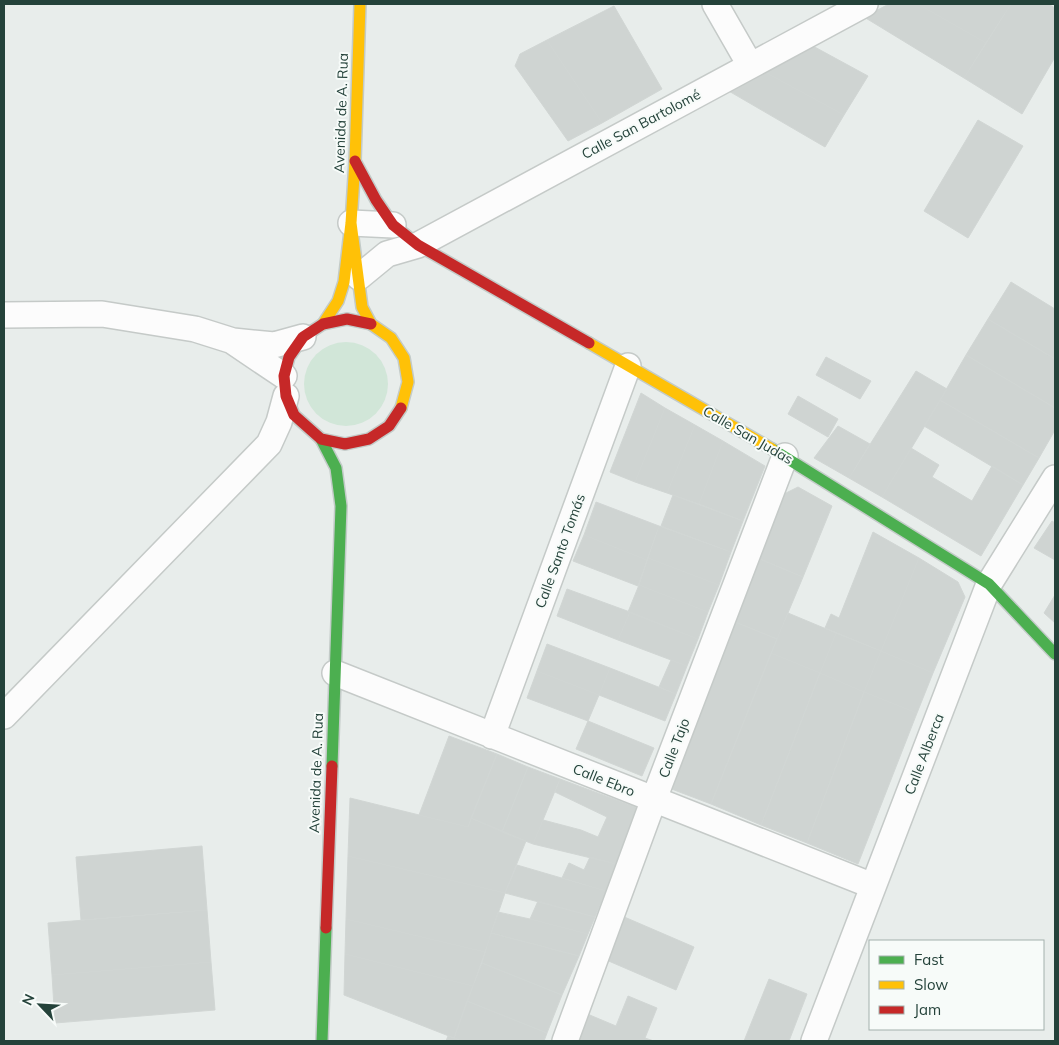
<svg xmlns="http://www.w3.org/2000/svg" width="1059" height="1045" font-family="Mulish,sans-serif">
  <style>
    .green { fill: #d1e6d8 }
    .building { fill: #cfd4d2; stroke: #d1d6d4 }
    .lines { fill: none; stroke-linecap: round; stroke-linejoin: round }
    .street-casing { stroke: #c5cac8; stroke-width: 28 }
    .fast-casing { stroke: #c3cbc8; stroke-width: 14 }
    .slow-casing { stroke: #c3cbc8; stroke-width: 14 }
    .jam-casing { stroke: #c3cbc8; stroke-width: 14 }
    .street { stroke: #fcfcfc; stroke-width: 25 }
    .fast { stroke: #4caf50; stroke-width: 11 }
    .slow { stroke: #ffc107; stroke-width: 11 }
    .jam { stroke: #c62828; stroke-width: 11 }
    .labels { text-anchor: middle; stroke-width: 4; stroke-linejoin: round; paint-order: stroke }
    .street-label { font-size: 14px; fill: #24423a; stroke: #f7fbf9 }
  </style>
  <rect width="100%" height="100%" fill="#e8edeb"/>
  <path class="green" d="M304 384a42 42 0 1 1 84 0a42 42 0 1 1-84 0Z"/>
  <path class="building" d="M889,4H918L986,43L964,78L864,17Z
    M918,4H1011L986,43Z
    M1011,4H1048L1055,8V57L1022,114L964,78Z
    M614,6L662,89L602,123L547,40Z
    M547,40L602,123L568,141L515,66L520,54Z
    M811,45L868,76L844,115L763,71Z
    M763,71L844,115L825,147L727,90Z
    M978,120L1023,146L968,238L924,211Z
    M1011,282L1055,309V359L988,319Z
    M988,319L1055,359V408L966,355Z
    M966,355L1055,408V430L1039,458L940,400Z
    M826,357L871,381L860,399L816,375Z
    M916,371L947,389L882,497L849,478Z
    M641,393L665,408L635,482L610,472Z
    M798,396L838,419L828,437L788,414Z
    M940,400L1039,458L1023,485L924,426Z
    M665,408L695,425L667,493L635,482Z
    M695,425L723,441L699,504L667,493Z
    M838,426L870,444L849,478L814,458Z
    M723,441L765,466L743,521L699,504Z
    M911,448L939,465L932,477L972,501L992,466L1023,485L981,556L882,497Z
    M798,487L832,506L803,577L760,559L784,494Z
    M673,495L743,521L731,552L661,526Z
    M596,502L659,526L647,560L584,535Z
    M1052,521L1055,523V560L1034,548Z
    M659,526L731,552L719,585L648,558Z
    M873,532L919,558L881,651L825,628L831,614L839,618Z
    M584,535L647,560L638,586L573,561Z
    M648,558L719,585L708,612L639,585Z
    M919,558L958,582L965,597L933,673L881,651Z
    M760,559L803,577L777,639L735,622Z
    M639,585L708,612L698,639L628,612Z
    M567,589L630,612L618,640L557,616Z
    M1055,595V623L1044,613Z
    M630,612L698,639L687,666L618,640Z
    M788,613L836,633L820,673L771,653Z
    M735,622L777,639L711,804L669,788Z
    M836,633L881,651L864,692L820,673Z
    M547,644L610,668L599,695L537,671Z
    M881,651L933,673L917,713L864,692Z
    M771,653L820,673L761,825L711,804Z
    M671,660L687,666L676,694L659,687Z
    M610,668L676,694L665,721L599,695Z
    M537,671L599,695L588,721L527,698Z
    M820,673L864,692L807,843L761,825Z
    M864,692L917,713L858,864L807,843Z
    M588,721L654,748L642,776L576,749Z
    M449,736L497,754L468,827L419,815Z
    M497,754L528,767L502,832L471,818Z
    M528,767L560,779L533,844L502,832Z
    M560,779L638,808L616,864L533,844L543,820L581,830L598,837L607,817L555,792Z
    M350,798L468,827L471,818L526,841L505,893L348,856Z
    M202,846L207,910L81,920L76,857Z
    M348,856L505,893L485,952L346,919Z
    M590,857L616,864L606,891L562,878L569,863L584,870Z
    M517,865L606,891L595,917L505,893Z
    M538,901L595,917L588,934L530,919Z
    M207,910L211,962L52,975L48,923Z
    M498,912L530,919L588,934L579,956L491,933Z
    M622,916L694,947L676,990L604,959Z
    M346,919L485,952L473,986L345,954Z
    M491,933L579,956L562,995L482,963Z
    M345,954L473,986L454,1038L344,995Z
    M211,962L215,1010L55,1023L52,975Z
    M482,963L562,995L547,1033L467,1001Z
    M769,979L807,994L789,1041H744Z
    M628,996L657,1008L645,1038L654,1041H573L585,1013L616,1026Z
    M467,1001L547,1033L544,1041H462L454,1038Z
    M448,1036L454,1038L462,1041H446Z"/>
  <g class="lines">
    <defs>
      <path id="street" d="M715,4L750,65
        M351,223L393,225
        M359,277L387,254L418,245L865,4
        M4,315L102,314L195,329L233,341L274,345L303,337
        M235,343L284,376
        M335,673L873,886
        M4,716L269,444L279,422L286,396
        M492,736L628,366
        M565,1041L654,799L785,456
        M814,1041L989,584L1055,478"/>
      <path id="fast" d="M321,439L336,468L341,506L332,766
        M772,449L989,584L1055,654
        M322,1041L326,928"/>
      <path id="slow" d="M351,223L362,307L371,324L391,338L404,358L408,382L401,408
        M323,324L338,301L344,282L351,223L355,161L360,4
        M589,343L772,449"/>
      <path id="jam" d="M355,161L376,200L393,225L418,245L589,343
        M371,324L347,319L323,324L303,337L289,357L284,376L286,396L294,415L321,439L345,444L369,439L389,426L401,408
        M326,928L332,766"/>
    </defs>
    <use href="#street" class="street-casing"/>
    <use href="#fast" class="fast-casing"/>
    <use href="#slow" class="slow-casing"/>
    <use href="#jam" class="jam-casing"/>
    <use href="#street" class="street"/>
    <use href="#fast" class="fast"/>
    <use href="#slow" class="slow"/>
    <use href="#jam" class="jam"/>
  </g>
  <g class="labels">
    <g class="street-label">
      <text transform="translate(341 113) rotate(-88)" y="5">Avenida de A. Rua</text>
      <text transform="translate(641 124) rotate(-28)" y="5">Calle San Bartolomé</text>
      <text transform="translate(748 435) rotate(30)" y="5">Calle San Judas</text>
      <text transform="translate(560 551) rotate(-70)" y="5">Calle Santo Tomás</text>
      <text transform="translate(674 748) rotate(-69)" y="5">Calle Tajo</text>
      <text transform="translate(924 754) rotate(-69)" y="5">Calle Alberca</text>
      <text transform="translate(316 773) rotate(-88)" y="5">Avenida de A. Rua</text>
      <text transform="translate(604 780) rotate(22)" y="5">Calle Ebro</text>
    </g>
  </g>
  <rect width="1059" height="1045" fill="none" stroke="#24423a" stroke-width="10"/>
  <rect x="869" y="940" width="175" height="90" fill="#f7fbf9" stroke="#a3b1ad"/>
  <rect x="879" y="956" width="25" height="8" fill="#4caf50" stroke="#a3b1ad"/>
  <text x="914" y="965" font-size="15" fill="#24423a">Fast</text>
  <rect x="879" y="981" width="25" height="8" fill="#ffc107" stroke="#a3b1ad"/>
  <text x="914" y="990" font-size="15" fill="#24423a">Slow</text>
  <rect x="879" y="1006" width="25" height="8" fill="#c62828" stroke="#a3b1ad"/>
  <text x="914" y="1015" font-size="15" fill="#24423a">Jam</text>
  <g transform="translate(40 1005) rotate(295)" stroke="#f7fbf9" stroke-width="4" paint-order="stroke">
  <path d="M0-4L9 19L0 12L-9 19Z" fill="#24423a"/>
  <text y="-8" font-size="14" font-weight="bold" text-anchor="middle" fill="#24423a">N</text>
  </g>
</svg>
